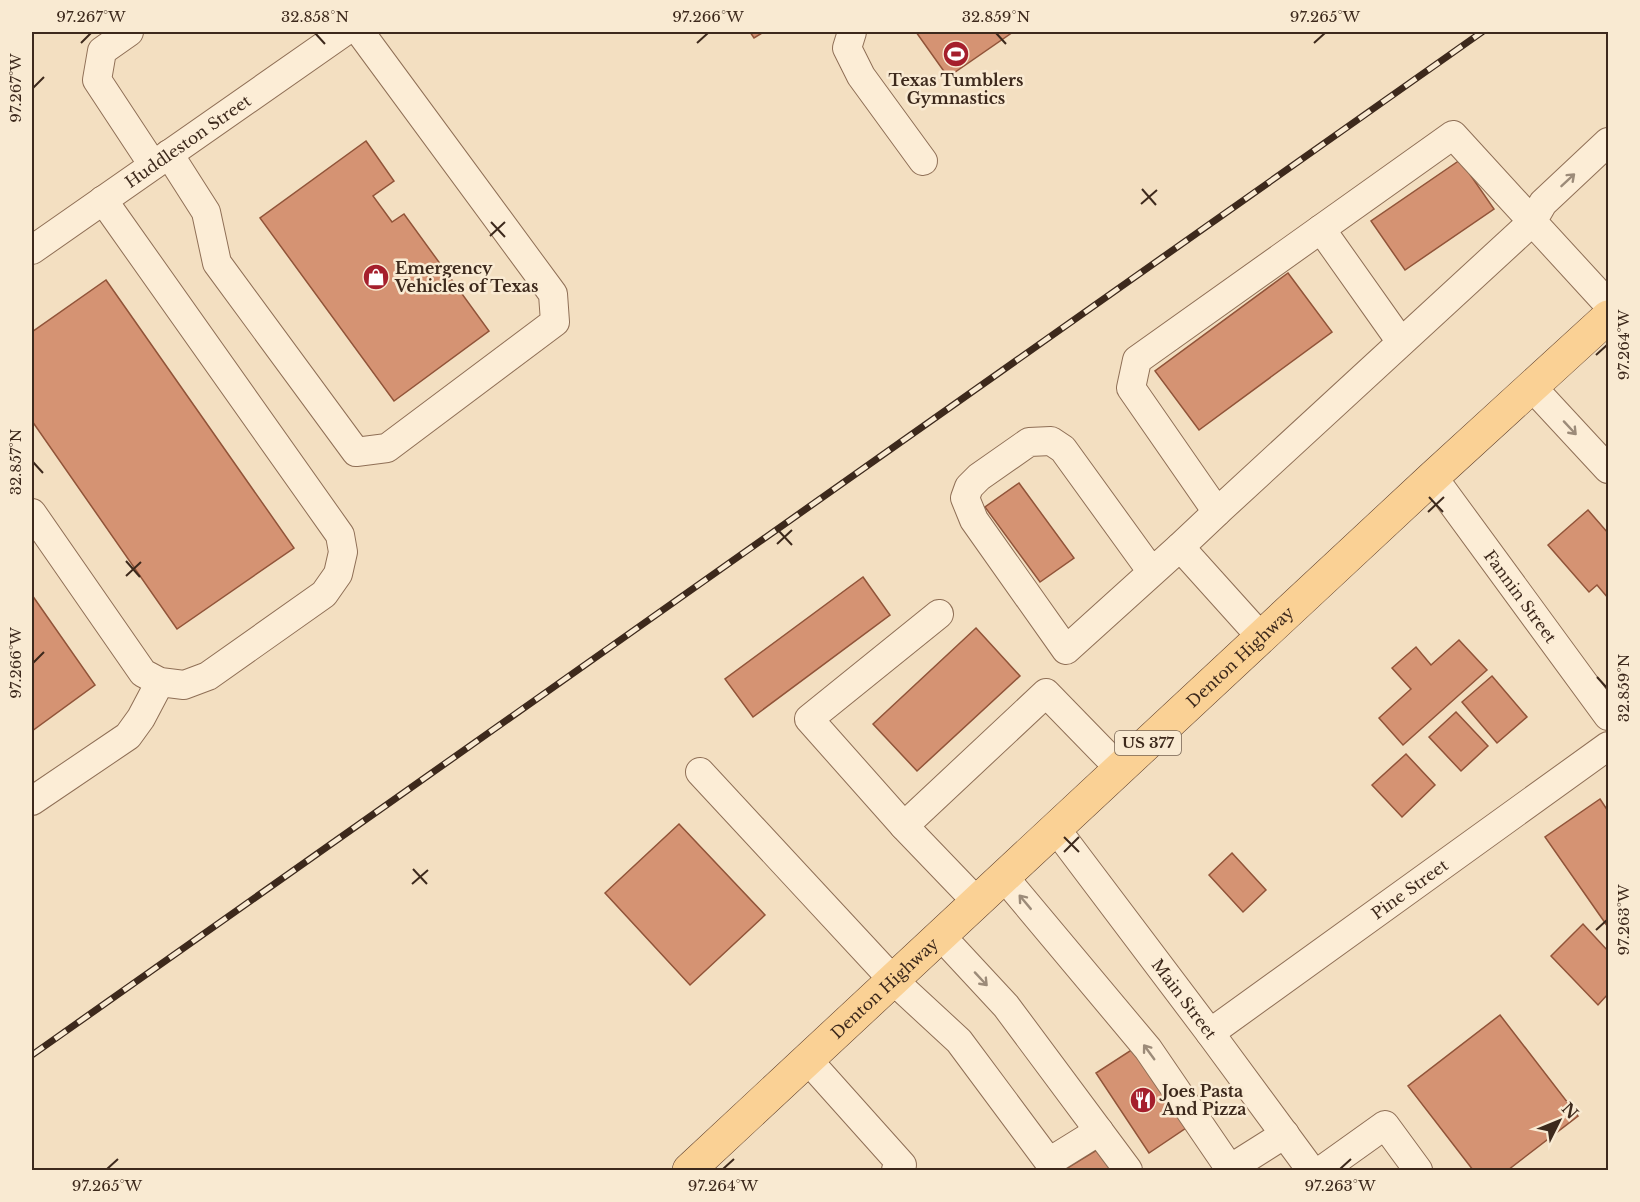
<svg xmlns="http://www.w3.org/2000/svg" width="1640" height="1202" font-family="'Libre Baskerville',serif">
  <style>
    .building { fill: #d59373; stroke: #915439; stroke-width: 1.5 }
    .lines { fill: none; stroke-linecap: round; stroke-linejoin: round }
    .minor-casing { stroke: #8f6f56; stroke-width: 30 }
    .major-casing { stroke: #5c3d2b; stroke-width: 34 }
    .minor { stroke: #fcedd6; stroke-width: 28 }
    .major { stroke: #fad195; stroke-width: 33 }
    .rail-casing { stroke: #3d291c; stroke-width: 7 }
    .rail { stroke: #f9ead2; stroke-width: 4.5; stroke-dasharray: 14; stroke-linecap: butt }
    .oneway { stroke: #9c8b79 }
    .ticks { fill: none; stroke: #3d291c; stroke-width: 2 }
    .labels { text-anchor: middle; stroke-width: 5; stroke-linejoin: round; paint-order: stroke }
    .shield { fill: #f9ead2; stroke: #756353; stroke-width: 1.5 }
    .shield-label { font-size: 15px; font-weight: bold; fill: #3d291c }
    .poi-label { font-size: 16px; font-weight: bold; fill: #3d291c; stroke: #f9ead2; text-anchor: start }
    .street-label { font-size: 16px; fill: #3d291c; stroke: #f9ead2 }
    .neatline { fill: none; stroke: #3d291c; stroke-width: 2 }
    .ticks-label { font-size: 15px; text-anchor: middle; fill: #3d291c }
  </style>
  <rect width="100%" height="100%" fill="#f3dfc1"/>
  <path class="building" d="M750,32H764L754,38Z
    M916,32H1013L948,77Z
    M366,141L394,181L373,196L392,222L404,214L489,331L394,401L260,218Z
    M1460,160L1494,209L1405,270L1371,221Z
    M1288,273L1332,332L1199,430L1155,371Z
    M106,280L294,548L177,629L32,421V332Z
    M1019,483L1074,558L1040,582L985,507Z
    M1588,510L1608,533V598L1597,585L1589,592L1548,545Z
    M863,577L890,615L753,717L725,679Z
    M32,595L95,685L32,731Z
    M976,628L1020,676L917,771L873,724Z
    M1459,640L1487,670L1403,745L1379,718L1411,689L1392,668L1416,647L1431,665Z
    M1492,676L1527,717L1497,743L1462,702Z
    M1456,712L1488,746L1461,771L1429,737Z
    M1406,754L1435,785L1402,817L1372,785Z
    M1600,799L1608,811V927L1545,837Z
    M679,824L765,915L690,985L605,893Z
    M1232,853L1266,890L1243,912L1209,875Z
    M1583,924L1608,951V994L1598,1005L1551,956Z
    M1500,1015L1578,1116L1508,1170H1473L1408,1086Z
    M1136,1047L1189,1126L1149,1153L1096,1073Z
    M1100,1148L1114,1170H1064Z"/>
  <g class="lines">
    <defs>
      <g id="minor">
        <path d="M129,32L102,51L97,80L153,165"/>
        <path d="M852,32L847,48L861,76L923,161"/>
        <path d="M1608,142L1543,203L1532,222L1217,512L1131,388L1137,360L1453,135L1608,304"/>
        <path d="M169,154L206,212L217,263L356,452L387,448L555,322L553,294L360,32"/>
        <path d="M1321,229L1401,342"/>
        <path id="s1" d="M32,250L344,32"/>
        <path d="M1532,387L1608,469"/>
        <path id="s2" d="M1433,477L1608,716"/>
        <path d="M32,513L143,673L160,682L184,685L208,676L324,594L338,574L343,552L340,535L103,200"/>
        <path d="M1180,547L1217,512"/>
        <path d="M1152,572L1063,449L1051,441L1029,442L979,477L969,487L965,498L974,520L1066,650L1180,547L1261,637"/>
        <path d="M939,614L809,719L904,826L1046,693L1120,769"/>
        <path d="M700,772L893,980L959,1041L1049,1162L1099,1131"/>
        <path d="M32,801L128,736L141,718L160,682"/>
        <path d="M904,826L977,902"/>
        <path id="s3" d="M1056,829L1210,1033L1311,1170"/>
        <path d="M1004,877L1148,1049L1230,1169"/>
        <path d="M941,936L1006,1006L1128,1170"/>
        <path id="s4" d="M1210,1033L1608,746"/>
        <path d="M808,1060L902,1165L896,1170"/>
        <path d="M1228,1170L1285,1134"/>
        <path d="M1322,1170L1385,1125L1418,1170"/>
      </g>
      <g id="major">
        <path id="s5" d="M689,1170L1433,477L1608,317"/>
      </g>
    </defs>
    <use href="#minor" class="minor-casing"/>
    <use href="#major" class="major-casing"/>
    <use href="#minor" class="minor"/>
    <use href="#major" class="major"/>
    <defs>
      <path id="rail" d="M32,1055L1482,32"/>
    </defs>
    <use href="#rail" class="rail-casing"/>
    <use href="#rail" class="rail"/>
  </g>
  <defs><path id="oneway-shaft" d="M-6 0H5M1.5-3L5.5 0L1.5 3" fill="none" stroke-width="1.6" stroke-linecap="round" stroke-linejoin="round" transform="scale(1.5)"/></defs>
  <g class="oneway">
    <use href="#oneway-shaft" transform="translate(1568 180) rotate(-43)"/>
    <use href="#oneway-shaft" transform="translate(1570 428) rotate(47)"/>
    <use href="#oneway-shaft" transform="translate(1025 902) rotate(-130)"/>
    <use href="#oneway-shaft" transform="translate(981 979) rotate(47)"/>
    <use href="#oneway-shaft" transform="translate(1149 1052) rotate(-126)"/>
  </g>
  <path class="ticks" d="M315,33L325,44M996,33L1006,44M81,43L91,33M697,43L708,33M1314,43L1325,33M33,88L44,77M1142,189L1156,205M1141,204L1157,190M491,222L505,237M490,236L505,222M1596,355L1607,345M33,462L43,473M1429,497L1443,512M1428,512L1444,497M777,529L792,545M777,544L792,530M126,561L140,577M126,576L141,562M33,663L44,652M1597,677L1607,688M1064,837L1079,852M1064,852L1079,837M413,869L427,884M412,884L428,870M1596,930L1607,920M107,1169L118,1159M723,1169L734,1159M1340,1169L1351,1159"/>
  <defs>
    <symbol id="stadium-disc" viewBox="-11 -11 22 22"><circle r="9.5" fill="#a51f2c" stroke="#f9ead2"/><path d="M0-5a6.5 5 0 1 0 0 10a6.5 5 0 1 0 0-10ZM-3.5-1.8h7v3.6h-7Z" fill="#fff"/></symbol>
    <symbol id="shop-disc" viewBox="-11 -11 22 22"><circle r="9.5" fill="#a51f2c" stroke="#f9ead2"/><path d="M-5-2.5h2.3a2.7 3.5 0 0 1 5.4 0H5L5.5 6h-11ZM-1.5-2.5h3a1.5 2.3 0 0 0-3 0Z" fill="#fff"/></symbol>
    <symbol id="restaurant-disc" viewBox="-11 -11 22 22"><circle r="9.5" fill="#a51f2c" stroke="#f9ead2"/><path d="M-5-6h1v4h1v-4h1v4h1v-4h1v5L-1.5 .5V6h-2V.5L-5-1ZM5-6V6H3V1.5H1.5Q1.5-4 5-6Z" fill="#fff"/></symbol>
  </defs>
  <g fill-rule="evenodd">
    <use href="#stadium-disc" x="941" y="39" width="30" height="30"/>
    <use href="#shop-disc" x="361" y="262" width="30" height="30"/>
    <use href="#restaurant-disc" x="1128" y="1085" width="30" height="30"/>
  </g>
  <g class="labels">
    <rect class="shield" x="1115" y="731" width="66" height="24" rx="4.5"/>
    <g class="shield-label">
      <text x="1148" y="748">US 377</text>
    </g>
    <g class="poi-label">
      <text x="956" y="86" text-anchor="middle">Texas Tumblers<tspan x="956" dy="18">Gymnastics</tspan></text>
      <text x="395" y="274">Emergency<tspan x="395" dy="18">Vehicles of Texas</tspan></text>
      <text x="1162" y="1097">Joes Pasta<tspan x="1162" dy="18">And Pizza</tspan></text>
    </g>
    <g class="street-label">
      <text dy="6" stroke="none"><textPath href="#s1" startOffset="190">Huddleston Street</textPath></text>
      <text dy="6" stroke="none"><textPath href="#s2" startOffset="148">Fannin Street</textPath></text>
      <text dy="6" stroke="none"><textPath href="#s5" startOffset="753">Denton Highway</textPath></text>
      <text dy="6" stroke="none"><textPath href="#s4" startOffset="246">Pine Street</textPath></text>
      <text dy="6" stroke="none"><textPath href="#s5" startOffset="267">Denton Highway</textPath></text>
      <text dy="6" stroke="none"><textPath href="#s3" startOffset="213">Main Street</textPath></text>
    </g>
  </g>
  <rect width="1640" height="1202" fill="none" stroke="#f9ead2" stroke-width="66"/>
  <g transform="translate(1559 1121) rotate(47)" stroke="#f9ead2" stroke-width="4.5" paint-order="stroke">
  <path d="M0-4.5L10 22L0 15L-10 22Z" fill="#3d291c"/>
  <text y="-9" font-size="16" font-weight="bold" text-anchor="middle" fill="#3d291c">N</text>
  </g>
  <rect x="33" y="33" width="1574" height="1136" class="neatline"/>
  <g class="ticks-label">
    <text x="91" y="22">97.267°W</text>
    <text x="315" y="22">32.858°N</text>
    <text x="708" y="22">97.266°W</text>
    <text x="996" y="22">32.859°N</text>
    <text x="1325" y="22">97.265°W</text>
    <text transform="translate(16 88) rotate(-90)" y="5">97.267°W</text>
    <text transform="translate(1624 345) rotate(-90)" y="5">97.264°W</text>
    <text transform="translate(16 462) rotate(-90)" y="5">32.857°N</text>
    <text transform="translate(16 663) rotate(-90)" y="5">97.266°W</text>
    <text transform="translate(1624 688) rotate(-90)" y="5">32.859°N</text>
    <text transform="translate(1624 920) rotate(-90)" y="5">97.263°W</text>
    <text x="107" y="1191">97.265°W</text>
    <text x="723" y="1191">97.264°W</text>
    <text x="1340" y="1191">97.263°W</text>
  </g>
</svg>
